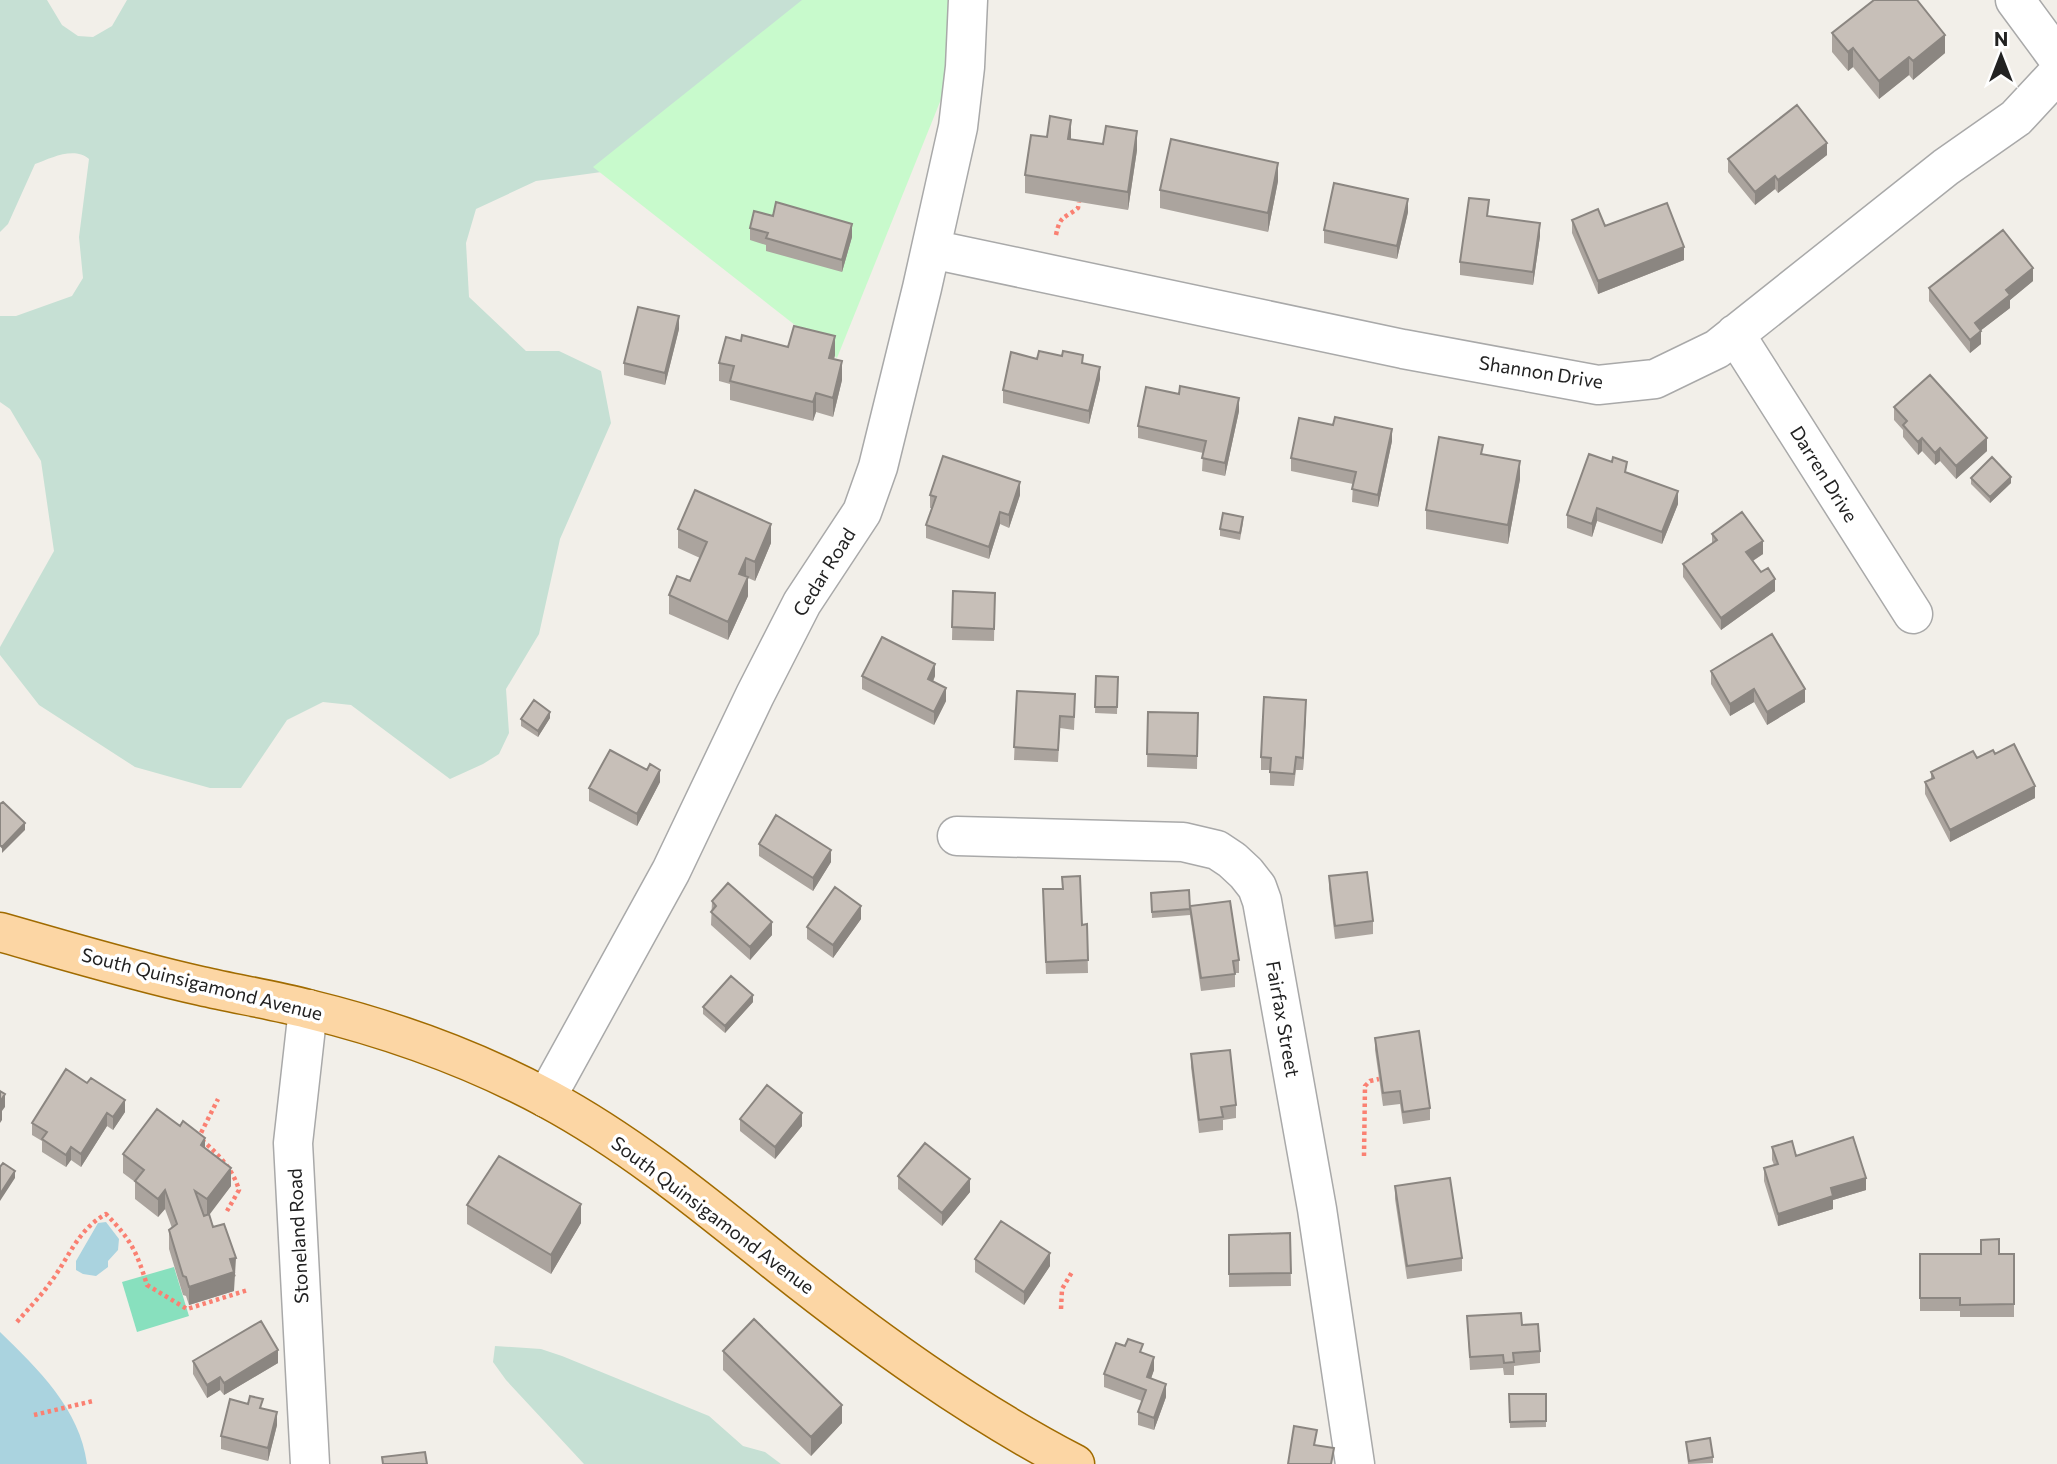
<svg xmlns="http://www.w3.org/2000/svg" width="2057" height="1464" font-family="Commissioner,sans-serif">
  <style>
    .wetland { fill: #c6e0d4 }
    .park { fill: #c8facc }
    .pitch { fill: #88e0be }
    .water { fill: #aad3df }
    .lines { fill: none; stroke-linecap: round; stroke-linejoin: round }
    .minor-casing { stroke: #a9a9a9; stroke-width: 41 }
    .major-casing { stroke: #a06b00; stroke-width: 41 }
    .path { stroke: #fa8072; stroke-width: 4.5; stroke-dasharray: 3.5 3.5; stroke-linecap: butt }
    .minor { stroke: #fff; stroke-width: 38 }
    .major { stroke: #fcd6a4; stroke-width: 38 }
    .wall { fill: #aba49e }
    .shaded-wall { fill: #8b8681 }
    .building { fill: #c7bfb8; stroke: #8b8681; stroke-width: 2 }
    .labels { text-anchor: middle; stroke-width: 7; stroke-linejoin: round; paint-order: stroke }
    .street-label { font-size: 19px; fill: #222; stroke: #fff }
  </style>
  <rect width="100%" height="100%" fill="#f2efe9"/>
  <path class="wetland" d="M0,0H47L62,25L78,36L93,37L112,26L127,0H942L616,170L536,181L476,209L466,243L469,297L526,351H559L601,371L611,423L560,539L539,634L506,689L509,733L499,754L483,764L450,779L351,705L323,702L287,720L241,788H210L135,767L39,705L0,655V647L54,551L41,461L10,409L0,402V316H16L72,296L83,278L79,237L89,159C74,146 51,158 35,164L8,224L0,232Z
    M495,1346L541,1349L562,1356L709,1416L743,1446L765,1452L781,1464H584L506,1380L493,1362Z"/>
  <path class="park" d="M802,0H952L958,57L837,358L593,167Z"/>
  <path class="pitch" d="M174,1267L189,1316L137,1332L122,1282Z"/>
  <path class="water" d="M106,1222L119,1239L118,1250L108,1261V1267L96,1276L83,1274L76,1270V1261L98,1223Z
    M0,1332C38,1369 80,1409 87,1464H0Z"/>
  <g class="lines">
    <defs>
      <path id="minor" d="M2015,0L2057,57
        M931,249L1403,349L1598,385L1655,379L1717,349L1946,167L2016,118L2057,74
        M1735,334L1913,614
        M957,836L1183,842L1217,850L1232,860L1246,873L1257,887L1262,901L1317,1209L1355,1464
        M308,1009L293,1143L310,1464
        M546,1098L671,871L755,695L802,603L862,512L878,467L922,288L958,127L965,67L968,0"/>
      <path id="major" d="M0,932C67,951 133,971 201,986C236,994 273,1000 308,1009C390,1029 474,1059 548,1099C633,1145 706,1206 781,1266C873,1339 971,1410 1075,1464"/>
    </defs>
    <use href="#minor" class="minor-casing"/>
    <use href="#major" class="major-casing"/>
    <path class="path" d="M1056,235C1060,215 1064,219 1078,208L1079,202
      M198,1139L218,1099
      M202,1140C218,1154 233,1169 239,1190L227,1211
      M1364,1156L1365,1086L1370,1081L1379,1079
      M1061,1309L1062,1289L1072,1272
      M17,1322C28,1309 40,1297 50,1283C69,1258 77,1230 106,1214C131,1240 136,1250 147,1285L187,1309L248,1290
      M34,1415L93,1401"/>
    <use href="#minor" class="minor"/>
    <use href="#major" class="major"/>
  </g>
  <path class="wall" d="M1832,33L1945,53L1913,80L1909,75L1879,99L1853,67L1848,71L1832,52Z
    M1047,137L1137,150L1128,210L1025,193V175Z
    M1827,155L1778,193L1775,189L1755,205L1728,172V159Z
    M1278,181L1268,232L1160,208V190Z
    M1408,212L1397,259L1324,243V230Z
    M1489,216L1540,236L1533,285L1460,275V262Z
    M1572,220L1605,226L1684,260L1598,294L1572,233Z
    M750,228L852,237L842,272L766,251V245L750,240Z
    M2033,281L2010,300V308L1981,330V344L1970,353L1929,301V288Z
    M679,329L665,385L624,375V363Z
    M741,341L835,355L834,359L842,380L833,417L816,412L813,421L730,400V384L719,381V363Z
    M1037,359L1083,363L1100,379L1089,424L1003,403V390Z
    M1894,407L1987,451L1956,479L1940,461L1935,465L1922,451L1918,455L1903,437V430L1894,420Z
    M1239,411L1225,476L1202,471L1203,453L1138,438V426Z
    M1333,425L1392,441L1378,507L1352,502L1353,484L1291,471V458Z
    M1483,454L1520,479L1508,544L1426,529V510Z
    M1627,472L1678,504L1662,544L1597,521L1592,537L1567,528V515Z
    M1971,478L2011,483L1990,503L1971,484Z
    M930,495H1020L1009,528L1000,524L989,559L926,538V525L932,508H930Z
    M1243,523L1240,540L1220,536V529Z
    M678,529L771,543L755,581L746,577L748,596L728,640L669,614V595L690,581L700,558L678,548Z
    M1712,534L1763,554L1753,561L1775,591L1721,630L1683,577V564L1712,544Z
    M953,591L995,593L994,641L952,640Z
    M1711,671L1805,702L1767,725L1754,702L1730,716L1711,684Z
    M862,676H935L933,682L946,701L934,725L862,689Z
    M1096,676L1118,677L1117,714L1095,713Z
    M1017,691L1075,707L1074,730L1060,728L1058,762L1014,760Z
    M1148,712L1198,713L1197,769L1147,767Z
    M1306,712L1303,770H1296L1294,786L1270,785V770H1261V757Z
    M550,718L538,737L521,726V719Z
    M1995,754L2035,798L1950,842L1925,794V782L1931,779V772L1977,758Z
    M647,770L660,782L637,826L589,801V788Z
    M759,844L831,862L813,891L759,856Z
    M1329,876L1373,921V934L1335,939L1329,889Z
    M1151,893L1190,906L1239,960V973H1235V987L1201,991L1190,915L1152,918Z
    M712,901L772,935L750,960L711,925Z
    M1043,902L1082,925L1087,924L1088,973L1046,974Z
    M861,919L833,958L807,939V927Z
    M753,1002L725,1033L703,1014V1007Z
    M1375,1038L1430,1108V1120L1403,1124L1400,1104L1383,1106L1375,1050Z
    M1191,1054L1236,1105V1118L1223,1120V1130L1199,1133L1191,1067Z
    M66,1069L125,1112L113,1130L107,1126L81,1167L71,1160L66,1167L42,1152V1141L32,1135V1123Z
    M740,1119L802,1126L775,1159L740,1131Z
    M1772,1147L1796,1156L1866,1190L1833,1200V1209L1778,1226L1764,1181V1168L1774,1165L1772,1160Z
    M205,1148L231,1186L209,1214L213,1227L236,1276L234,1277V1291L189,1305L186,1296L183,1295L169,1249V1230L172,1228L165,1209L158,1217L135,1199V1182L123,1173V1154Z
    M898,1176L970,1192L942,1226L898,1189Z
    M1395,1186L1462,1258V1271L1407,1279L1395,1199Z
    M467,1205L581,1223L551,1274L467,1224Z
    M1290,1233L1291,1286L1229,1287V1235Z
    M1920,1254H2014V1317H1960V1311H1920Z
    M975,1259L1050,1266L1024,1305L975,1272Z
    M1467,1316L1522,1325L1540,1351V1363L1514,1366V1375H1504L1503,1368L1470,1370Z
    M723,1351L842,1423L811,1456L723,1370Z
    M1143,1353L1154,1370L1151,1378L1166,1397L1154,1430L1138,1425V1412L1142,1401L1104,1387V1374Z
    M193,1361L278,1363L224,1395L220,1390L207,1398L193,1374Z
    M1509,1394H1546V1427L1510,1428Z
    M263,1409L277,1425L268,1461L221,1449V1436Z
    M1686,1442L1713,1457V1463L1688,1464Z"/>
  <path class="shaded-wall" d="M1945,35V53L1913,80V61Z
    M1853,48V67L1848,71V52Z
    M1909,57V75L1879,99V81Z
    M1071,120V138L1068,157V139Z
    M1137,131V150L1128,210V192Z
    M1827,143V155L1778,193V180Z
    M1278,163V181L1268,232V213Z
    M1775,176V189L1755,205V192Z
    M1408,199V212L1397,259V246Z
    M1540,223V236L1533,285V272Z
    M852,224V237L842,272V260Z
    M1684,247V260L1598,294V281Z
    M2033,268V281L2010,300V308L1975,335V323L2006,290Z
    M679,316V329L665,385V373Z
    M1981,331V344L1970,353V340Z
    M835,336V355L829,377V358Z
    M842,361V380L833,417V398Z
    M1100,367V379L1089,424V411Z
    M816,393V412L813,421V402Z
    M1239,398V411L1225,476V463Z
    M1392,429V441L1378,507V495Z
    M1922,438V451L1918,455V442Z
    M1987,438V451L1956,479V466Z
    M1940,448V461L1935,465V453Z
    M1520,461V479L1508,544V525Z
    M2011,477V483L1990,503V497Z
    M1020,482V495L1009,528V515Z
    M1678,491V504L1662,544V532Z
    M1597,508V521L1592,537V524Z
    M1000,512V524L989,559V547Z
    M771,524V543L755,581V562Z
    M1763,541V554L1746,565V552Z
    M746,558V577L739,574Z
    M748,577V596L728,640V622Z
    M1775,579V591L1721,630V618Z
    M935,664V676L928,692V679Z
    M946,688V701L934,725V712Z
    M1754,689V702L1730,716V704Z
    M1805,689V702L1767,725V712Z
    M1306,700V712L1303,770V758Z
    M550,712V718L538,737V731Z
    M660,770V782L637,826V814Z
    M2035,786V798L1950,842V830Z
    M25,823V830L2,853V847Z
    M831,850V862L813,891V878Z
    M861,906V919L833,958V945Z
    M772,922V935L750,960V947Z
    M753,995V1002L725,1033V1026Z
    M5,1094V1107L2,1111V1120L0,1123V1102Z
    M125,1100V1112L113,1130V1117Z
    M107,1113V1126L81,1167V1154Z
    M802,1113V1126L775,1159V1147Z
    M205,1138V1157L201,1145Z
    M71,1147V1160L66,1167V1155Z
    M231,1168V1186L207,1218V1199Z
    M15,1171V1178L0,1201V1194Z
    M1866,1178V1190L1833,1200V1209L1778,1226V1214L1831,1188Z
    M970,1179V1192L942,1226V1213Z
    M165,1190V1209L158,1217V1199Z
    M581,1204V1223L551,1274V1255Z
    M1050,1253V1266L1024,1305V1292Z
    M236,1258L234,1291L189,1305V1287L230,1259Z
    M278,1350V1363L224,1395V1383Z
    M1154,1357V1370L1147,1390V1377Z
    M220,1377V1390L207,1398V1385Z
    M1166,1384V1397L1154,1430V1418Z
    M842,1405V1423L811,1456V1437Z
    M277,1412V1425L268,1461V1448Z"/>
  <path class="building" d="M1874,0H1917L1945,35L1913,61L1909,57L1879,81L1853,48L1848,52L1832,33Z
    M1797,105L1827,143L1778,180L1775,176L1755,192L1728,159Z
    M1050,116L1071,120L1068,139L1103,144L1106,126L1137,131L1128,192L1025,175L1031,135L1047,137Z
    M1171,139L1278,163L1268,213L1160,190Z
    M1334,183L1408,199L1397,246L1324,230Z
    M1469,198L1489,200L1487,216L1540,223L1533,272L1460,262Z
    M776,202L852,224L842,260L766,238L768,233L750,228L754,211L773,216Z
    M1667,203L1684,247L1598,281L1572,220L1598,209L1605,226Z
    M2003,230L2033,268L2006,290L2010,295L1975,323L1981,331L1970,340L1929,288Z
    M638,307L679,316L665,373L624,363Z
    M794,326L835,336L829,358L842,361L833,398L816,393L813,402L730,381L734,366L719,363L726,337L741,341L742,335L788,347Z
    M1039,351L1062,356L1063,351L1083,355L1082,363L1100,367L1089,411L1003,390L1011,352L1037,359Z
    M1930,375L1987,438L1956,466L1940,448L1935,453L1922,438L1918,442L1903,425L1907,421L1894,407Z
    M1180,386L1239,398L1225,463L1202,458L1206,441L1138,426L1146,387L1179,394Z
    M1335,417L1392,429L1378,495L1352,489L1356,472L1291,458L1299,418L1333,425Z
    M1439,437L1483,445L1481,454L1520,461L1508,525L1426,510Z
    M1589,454L1612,462L1613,457L1627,462L1625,472L1678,491L1662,532L1597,508L1592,524L1567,515Z
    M943,456L1020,482L1009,515L1000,512L989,547L926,525L936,497L930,495Z
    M1992,457L2011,477L1990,497L1971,478Z
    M695,490L771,524L755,562L746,558L739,574L748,577L728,622L669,595L677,576L690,581L707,542L678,529Z
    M1742,512L1763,541L1746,552L1761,572L1768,568L1775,579L1721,618L1683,564L1717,540L1712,534Z
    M1223,513L1243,517L1240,533L1220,529Z
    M953,591L995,593L994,629L952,627Z
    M1772,634L1805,689L1767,712L1754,689L1730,704L1711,671Z
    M882,637L935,664L928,679L946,688L934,712L862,676Z
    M1096,676L1118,677L1117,707H1095Z
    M1017,691L1075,694L1074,717L1060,716L1058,750L1014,747Z
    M1264,697L1306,700L1303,758L1296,757L1294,774L1270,772L1271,758L1261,757Z
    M534,700L550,712L538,731L521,719Z
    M1148,712L1198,713L1197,756L1147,754Z
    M2014,744L2035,786L1950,830L1925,782L1934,778L1931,772L1973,751L1977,758L1993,750L1995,754Z
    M610,750L647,770L650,764L660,770L637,814L589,788Z
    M3,802L25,823L2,847L0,845V804Z
    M776,815L831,850L813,878L759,844Z
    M1367,872L1373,921L1335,926L1329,876Z
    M1080,876L1082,925L1087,924L1088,960L1046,962L1043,889H1063L1062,877Z
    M728,883L772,922L750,947L711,912L716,906L712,901Z
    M835,887L861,906L833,945L807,927Z
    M1189,890L1190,909L1152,912L1151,893Z
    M1230,901L1239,960L1233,961L1235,974L1201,978L1190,906Z
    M731,976L753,995L725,1026L703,1007Z
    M1419,1031L1430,1108L1403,1112L1400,1091L1383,1093L1375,1038Z
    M1230,1050L1236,1105L1221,1107L1223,1117L1199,1120L1191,1054Z
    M66,1069L87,1083L91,1078L125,1100L113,1117L107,1113L81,1154L71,1147L66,1155L42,1139L47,1132L32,1123Z
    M767,1085L802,1113L775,1147L740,1119Z
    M0,1091L5,1094L0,1102Z
    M157,1109L180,1126L183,1121L205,1138L201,1145L231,1168L207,1199L195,1191L204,1216L209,1214L213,1227L224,1224L236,1258L230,1259L234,1272L189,1287L186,1277L183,1276L169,1230L177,1224L165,1190L158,1199L135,1181L144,1170L123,1154Z
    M1853,1137L1866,1178L1831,1188L1833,1196L1778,1214L1764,1168L1778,1164L1772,1147L1792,1141L1796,1156Z
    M925,1143L970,1179L942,1213L898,1176Z
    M499,1156L581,1204L551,1255L467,1205Z
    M3,1163L15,1171L0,1194V1167Z
    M1450,1178L1462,1258L1407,1266L1395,1186Z
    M1001,1221L1050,1253L1024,1292L975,1259Z
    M1290,1233L1291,1273L1229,1274V1235Z
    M1999,1239V1254H2014V1304L1960,1305V1298H1920V1254H1981V1240Z
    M1521,1313L1522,1325L1538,1324L1540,1351L1513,1353L1514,1362L1504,1363L1503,1355L1470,1357L1467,1316Z
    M754,1319L842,1405L811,1437L723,1351Z
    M261,1321L278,1350L224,1383L220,1377L207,1385L193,1361Z
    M1128,1339L1143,1344L1140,1352L1154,1357L1147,1377L1166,1384L1154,1418L1138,1412L1146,1390L1104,1374L1116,1343L1125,1346Z
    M1509,1394H1546V1421L1510,1422Z
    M250,1396L263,1399L260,1408L277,1412L268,1448L221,1436L230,1399L248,1404Z
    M1294,1426L1317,1430L1314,1445L1334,1448L1331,1464H1288Z
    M1710,1438L1713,1457L1689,1461L1686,1442Z
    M425,1452L427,1464H383L382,1457Z"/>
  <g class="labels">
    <g class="street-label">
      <text transform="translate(1541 372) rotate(9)" y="7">Shannon Drive</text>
      <text transform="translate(1824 474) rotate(58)" y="7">Darren Drive</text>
      <text transform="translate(824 572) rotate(-58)" y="7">Cedar Road</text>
      <text transform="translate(202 984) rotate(14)" y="7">South Quinsigamond Avenue</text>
      <text transform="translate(1283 1019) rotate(80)" y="7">Fairfax Street</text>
      <text transform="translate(713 1215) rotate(37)" y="7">South Quinsigamond Avenue</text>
      <text transform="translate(298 1236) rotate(-93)" y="7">Stoneland Road</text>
    </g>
  </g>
  <g transform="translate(2001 56)" stroke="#ffffff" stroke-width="5" paint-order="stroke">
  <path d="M0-5L12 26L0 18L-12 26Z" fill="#222222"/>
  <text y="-10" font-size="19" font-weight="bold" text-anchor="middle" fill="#222222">N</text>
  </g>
</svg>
